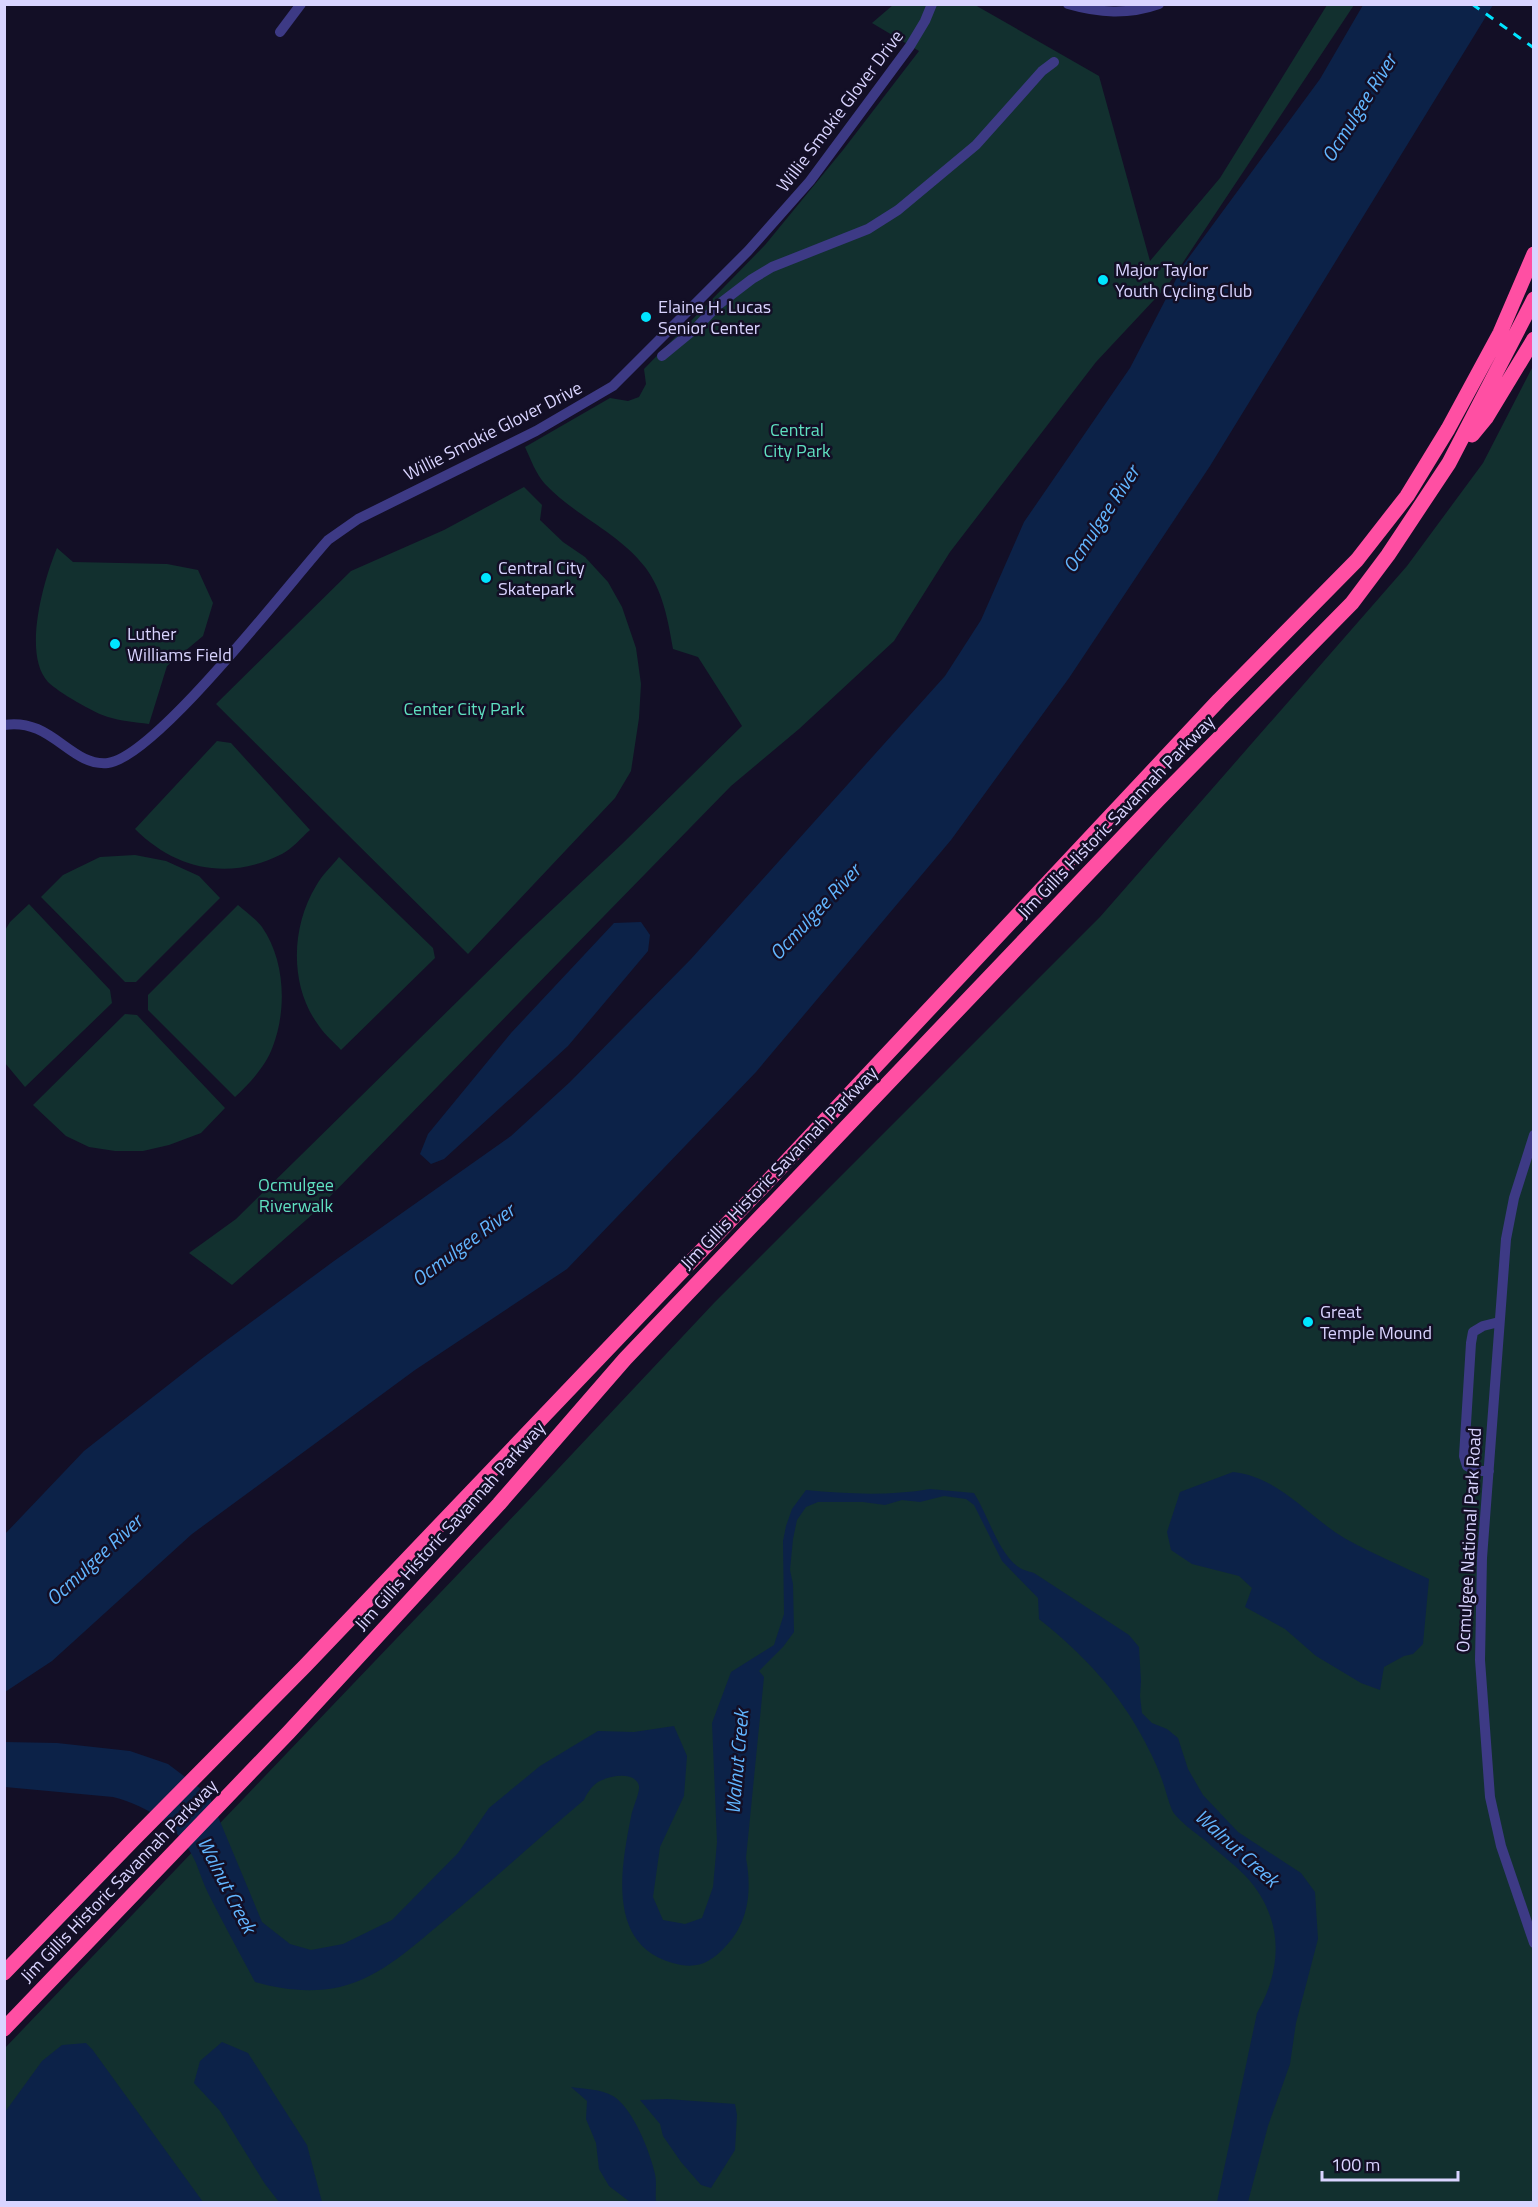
<svg xmlns="http://www.w3.org/2000/svg" width="1538" height="2207" font-family="'Titillium Web',sans-serif">
  <style>
    .green { fill: #12302f }
    .water { fill: #0c2248 }
    .lines { fill: none; stroke-linecap: round; stroke-linejoin: round }
    .minor { stroke: #3d3a85; stroke-width: 10 }
    .highway { stroke: #ff4fa3; stroke-width: 15 }
    .rail { stroke: #00e5ff; stroke-width: 3; stroke-dasharray: 9 8; stroke-linecap: butt }
    .poi-dot { fill: #00e5ff; stroke: #130f26; stroke-width: 2 }
    .labels { text-anchor: middle; stroke-width: 5; stroke-linejoin: round; paint-order: stroke }
    .street-label { font-size: 18px; fill: #d9d4ff; stroke: #130f26 }
    .poi-label { font-size: 18px; fill: #d9d4ff; stroke: #130f26; text-anchor: start }
    .park-label { font-size: 18px; fill: #5fe0c0; stroke: #130f26 }
    .water-label { font-size: 20px; font-style: italic; fill: #62b6ff; stroke: #130f26 }
  </style>
  <rect width="100%" height="100%" fill="#130f26"/>
  <path class="green" d="M893,5H975L1099,76L1150,261L1220,178L1327,5H1354L1168,285L1096,362L950,552L894,641L799,729L731,786L314,1213L232,1285L189,1253L236,1219L523,937L622,844L742,726L698,657L673,649C668,620 663,591 645,567C618,532 575,516 545,484C536,474 531,460 525,447L610,398L628,401L639,397L646,384L644,369L765,245L843,150L919,51L872,23Z
    M1533,366V2202H5L4,2049L527,1502L714,1303L1100,917L1407,566L1483,463Z
    M524,487L542,505L540,520L563,542L585,557L608,582L622,607L636,648L641,684L639,718L631,771L615,798L468,954L216,704L351,571L444,530Z
    M57,548L73,562L167,564L198,570L213,603L203,636L167,666L149,724C135,722 120,721 108,717C94,713 58,692 48,682C22,654 44,579 57,548Z
    M217,741L231,743L310,830C301,838 292,849 282,854C229,881 176,870 135,829Z
    M135,855L166,861L199,876L220,898L136,982H125L41,897L63,875L100,857Z
    M339,857L433,948L435,958L341,1050C334,1042 325,1035 319,1026C289,986 291,927 316,886C322,875 332,866 339,857Z
    M29,904L110,990L112,1003L25,1087L5,1063L4,932L10,922Z
    M238,905C246,912 256,919 262,927C285,960 287,1009 273,1046C266,1066 250,1083 235,1097L148,1010V995Z
    M125,1014L137,1015L225,1108L201,1133L169,1145L143,1151H115L89,1147L66,1136L33,1105Z"/>
  <path class="water" d="M1363,5H1493L1210,466L1069,678L951,840L756,1072L567,1269L415,1370L192,1534L52,1661L5,1692V1534L84,1451L204,1357L334,1261L511,1136L570,1082L691,959L945,676L981,620L1024,522L1130,368L1184,264L1320,79Z
    M641,922L650,935L648,951L568,1046L444,1159L431,1164L420,1154L428,1134L511,1033L614,923Z
    M1233,1472C1280,1477 1308,1517 1346,1539C1373,1554 1402,1566 1429,1579L1423,1644L1413,1654L1404,1656L1384,1667L1380,1690L1361,1683L1316,1656L1285,1629L1245,1607L1252,1588L1239,1576L1192,1564L1171,1550L1167,1532L1180,1492Z
    M930,1489L974,1493C988,1515 997,1550 1017,1566C1022,1570 1028,1571 1034,1573L1129,1635L1139,1647L1141,1681L1140,1696L1142,1713L1152,1723L1167,1729L1178,1738L1188,1769L1203,1795L1238,1832L1301,1873L1315,1892L1318,1939L1296,2023L1290,2064L1268,2126L1248,2202H1217L1257,2013C1282,1969 1284,1922 1250,1881C1238,1867 1220,1854 1206,1841C1197,1834 1177,1820 1172,1810C1168,1801 1166,1790 1162,1780C1158,1767 1151,1754 1145,1742C1120,1693 1082,1653 1039,1619L1038,1598L1002,1561L974,1505L966,1499L944,1496L920,1502L902,1500L885,1505L863,1502H818L806,1507L797,1520L793,1539L790,1570L793,1584L794,1632L783,1647L759,1671L764,1677L746,1858C752,1890 749,1923 725,1947C712,1961 700,1968 681,1965C606,1951 620,1871 631,1817C632,1809 640,1793 639,1786C635,1770 608,1776 598,1782C592,1786 587,1793 584,1800C538,1839 493,1880 446,1919C414,1945 382,1977 340,1987C311,1993 283,1990 255,1982C239,1952 223,1923 208,1893C203,1883 200,1873 196,1863C181,1828 149,1806 113,1797L5,1787L4,1742L57,1743L130,1751L168,1764L209,1795L262,1922L290,1944L311,1950L343,1944L392,1920L458,1853L489,1808L540,1766L598,1731L634,1732L674,1726L687,1756L684,1796L660,1847L653,1897L663,1920L685,1924L702,1918L713,1887L717,1842L712,1723L731,1672L774,1645L784,1614L783,1541L786,1526L792,1509L806,1490C846,1494 890,1496 930,1489Z
    M222,2042L248,2053L307,2145L322,2202H279L265,2184L220,2111L194,2083L200,2061Z
    M86,2043L92,2049L203,2202H5V2112L42,2061L62,2045Z
    M571,2087C585,2089 601,2089 613,2096C633,2108 650,2152 655,2174C657,2183 655,2193 656,2202H630L609,2186L599,2169L596,2143L586,2119L587,2101Z
    M667,2099L735,2104L737,2115L735,2150L711,2188L701,2185L681,2162L663,2136L660,2124L640,2100Z"/>
  <g class="lines">
    <path class="minor" d="M1068,4C1099,13 1128,15 1159,4
      M280,32L301,4
      M662,356L696,328L718,305L752,279L772,267L868,229L898,210L976,145L1042,71L1054,62
      M4,725C52,717 70,767 108,763C156,757 290,582 328,540L358,519L536,431L613,386L748,251L810,181L910,46L925,21L932,4
      M1534,1135L1514,1198L1506,1239L1482,1558L1480,1660L1490,1797L1501,1846L1534,1943
      M1489,1471H1477L1467,1466L1464,1456L1471,1343L1473,1332L1483,1326L1499,1322"/>
    <path class="highway" d="M1472,435L1486,418L1534,339
      M4,1973L134,1839L305,1666L768,1181L1219,700L1357,560L1407,496L1448,429L1500,333L1534,254
      M4,2029L289,1732L499,1504L625,1359L1158,800L1352,603L1388,555L1449,463L1534,299"/>
    <path class="rail" d="M1472,4L1534,48"/>
  </g>
  <g class="poi-dot">
    <circle cx="1103" cy="280" r="6"/>
    <circle cx="646" cy="317" r="6"/>
    <circle cx="486" cy="578" r="6"/>
    <circle cx="115" cy="644" r="6"/>
    <circle cx="1308" cy="1322" r="6"/>
  </g>
  <g class="labels">
    <g class="street-label">
      <text transform="translate(840 111) rotate(-53)" y="6">Willie Smokie Glover Drive</text>
      <text transform="translate(493 431) rotate(-27)" y="6">Willie Smokie Glover Drive</text>
      <text transform="translate(1116 817) rotate(-46)" y="6">Jim Gillis Historic Savannah Parkway</text>
      <text transform="translate(779 1168) rotate(-46)" y="6">Jim Gillis Historic Savannah Parkway</text>
      <text transform="translate(450 1526) rotate(-48)" y="6">Jim Gillis Historic Savannah Parkway</text>
      <text transform="translate(1469 1540) rotate(-87)" y="6">Ocmulgee National Park Road</text>
      <text transform="translate(119 1881) rotate(-46)" y="6">Jim Gillis Historic Savannah Parkway</text>
    </g>
    <g class="poi-label">
      <text x="1115" y="276">Major Taylor<tspan x="1115" dy="21">Youth Cycling Club</tspan></text>
      <text x="658" y="313">Elaine H. Lucas<tspan x="658" dy="21">Senior Center</tspan></text>
      <text x="498" y="574">Central City<tspan x="498" dy="21">Skatepark</tspan></text>
      <text x="127" y="640">Luther<tspan x="127" dy="21">Williams Field</tspan></text>
      <text x="1320" y="1318">Great<tspan x="1320" dy="21">Temple Mound</tspan></text>
    </g>
    <g class="park-label">
      <text x="797" y="436">Central<tspan x="797" dy="21">City Park</tspan></text>
      <text x="464" y="715">Center City Park</text>
      <text x="296" y="1191">Ocmulgee<tspan x="296" dy="21">Riverwalk</tspan></text>
    </g>
    <g class="water-label">
      <text transform="translate(1359 108) rotate(-58)" y="7">Ocmulgee River</text>
      <text transform="translate(1101 519) rotate(-57)" y="7">Ocmulgee River</text>
      <text transform="translate(815 912) rotate(-47)" y="7">Ocmulgee River</text>
      <text transform="translate(463 1245) rotate(-37)" y="7">Ocmulgee River</text>
      <text transform="translate(94 1560) rotate(-43)" y="7">Ocmulgee River</text>
      <text transform="translate(737 1762) rotate(-85)" y="7">Walnut Creek</text>
      <text transform="translate(1237 1848) rotate(42)" y="7">Walnut Creek</text>
      <text transform="translate(227 1885) rotate(63)" y="7">Walnut Creek</text>
    </g>
  </g>
  <rect width="1538" height="2207" fill="none" stroke="#d9d4ff" stroke-width="12"/>
  <path d="M1322 2171v9h136v-9" fill="none" stroke="#d9d4ff" stroke-width="3"/>
  <text x="1331" y="2171" font-size="18" fill="#d9d4ff" stroke="#130f26" stroke-width="4.5" paint-order="stroke">100 m</text>
</svg>
